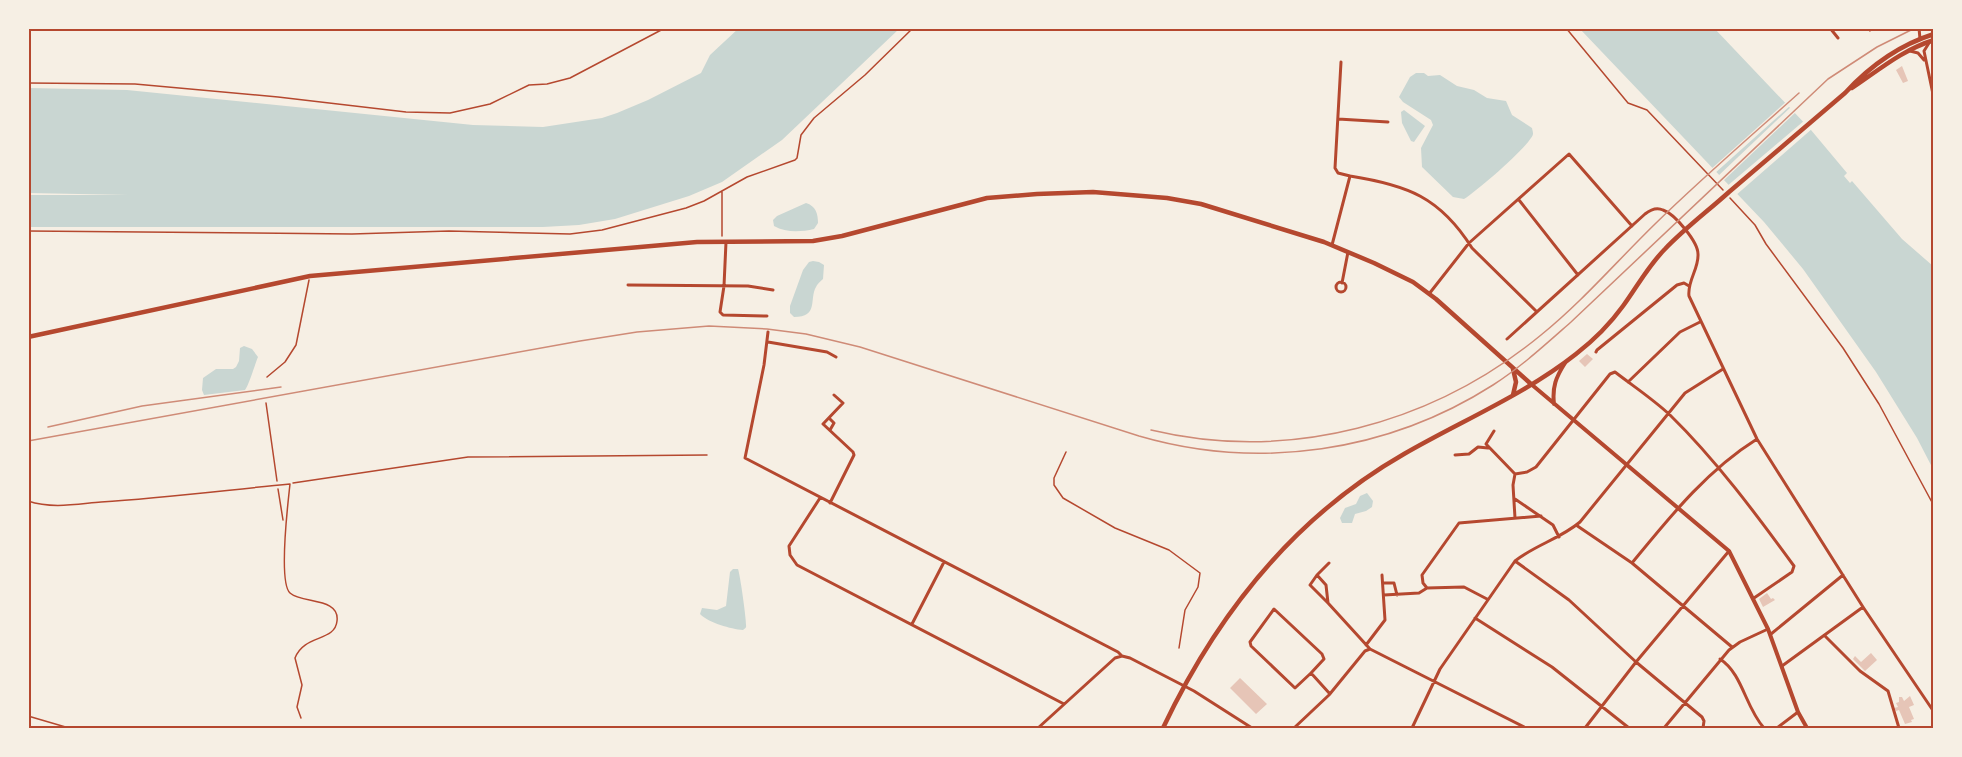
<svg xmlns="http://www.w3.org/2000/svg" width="1962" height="757" font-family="'Archivo Narrow',sans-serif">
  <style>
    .water { fill: #c9d6d2 }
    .pier { fill: #f6efe4 }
    .building { fill: #e6c5b7 }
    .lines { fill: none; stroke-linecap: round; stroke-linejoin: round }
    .path { stroke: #b5482f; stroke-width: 1.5 }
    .service { stroke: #b5482f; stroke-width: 1.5 }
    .minor { stroke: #b5482f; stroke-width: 3 }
    .secondary { stroke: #b5482f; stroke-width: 4 }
    .primary { stroke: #b5482f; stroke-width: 4.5 }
    .rail { stroke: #cf8b77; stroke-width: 1.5 }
    .neatline { fill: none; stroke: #b5482f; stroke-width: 2 }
  </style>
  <rect width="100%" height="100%" fill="#f6efe4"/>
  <path class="water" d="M739,28L899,29L782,140L722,182L689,196L615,219L579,225L543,227H29V195H128L29,193V88L127,90L473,125L543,127L602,118L617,113L648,100L701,73L710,55Z
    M1580,29H1715L1811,130L1847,173L1844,176L1850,183L1852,181L1902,239L1933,266V469L1917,438L1876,372L1803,269L1764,222Z
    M1416,73H1424L1428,76L1440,75L1457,86L1474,90L1487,98L1506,101L1512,115L1532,128C1533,133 1534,134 1531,138C1522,152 1478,190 1464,199L1453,197L1422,167L1421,148L1433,125L1431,120L1403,102L1399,97L1410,77Z
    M1404,110L1425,126L1414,142L1411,141L1402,123L1401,112Z
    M806,203C816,206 818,214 818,223L814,229C801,232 786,233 774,226L773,220L777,216Z
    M813,261L819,262L824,265L823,279C820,282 817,284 816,287C809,299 819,317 794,317L790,313V306L803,270L809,262Z
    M244,346L252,349L258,357C255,364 249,385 245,390L204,395L202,390L203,378L216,369H233L236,367L239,361L240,348Z
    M1367,493L1373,501L1372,507L1366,511L1355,514L1352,523H1342L1340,518L1345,508L1356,504L1360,496Z
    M733,569H738C740,574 747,623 746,627C746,628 744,629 743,630C731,629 709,623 700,614L702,608L717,610L726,606L730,572Z"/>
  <path class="pier" d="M1787,101L1791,105L1714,174L1710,170Z
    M1792,106L1797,111L1722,182L1717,177Z
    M1805,120L1813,128L1735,196L1726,187Z"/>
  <path class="building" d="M1902,66L1908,81L1903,83L1896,70Z
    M1587,354L1593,359L1585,367L1579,361Z
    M1767,593L1771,599L1773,598L1775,600L1763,607L1759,599Z
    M1871,653L1877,660L1865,671L1853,659L1855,656L1861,662Z
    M1240,678L1267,704L1256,714L1230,688Z
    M1910,696L1914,705L1909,707L1914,719L1911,720L1912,722L1905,724L1899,710L1896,711L1894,708L1898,707L1896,703L1899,702V697H1902L1904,701Z"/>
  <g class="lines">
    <path class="path" d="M1566,28L1628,103L1647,110L1723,190
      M28,83L135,84L278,97L406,112L450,113L490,104L529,85L547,84L570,78L665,28
      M722,192V236
      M1730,198L1755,225L1766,244L1843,348L1879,404L1934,506
      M28,231L352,234L449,231L570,234L602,230L686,208L704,201L747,177L795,160L797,158L801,135L814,118L865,75L913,28
      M267,377L285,362L296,345L309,280
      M266,403L277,481
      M1066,452L1054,478V485L1063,498L1115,528L1169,550L1200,573L1198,587L1185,610L1179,648
      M293,483L468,457L707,455
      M278,489L283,520
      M28,716L69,728"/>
    <path class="service" d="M28,501C52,509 77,504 101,502C164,498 227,490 290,484C288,503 278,582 290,593C302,604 340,597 337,621C335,642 304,634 295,658L302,685L297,707L301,718"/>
    <path class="minor" d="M1830,28L1838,38
      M1869,28L1870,30
      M1919,28L1920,39
      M1929,43L1924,51L1934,99
      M1910,51L1918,53L1924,60
      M1338,119L1388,122
      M1350,176C1407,185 1440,197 1472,248L1537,312
      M1519,200L1578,275
      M726,242L724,286L720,312L723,315L767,316
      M1332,245L1350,176L1338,173L1335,168L1341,62
      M1336 287a5 5 0 1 1 10 0a5 5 0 1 1-10 0Z
      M1342,283L1348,252
      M628,285L748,286L773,290
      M1429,294L1469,243L1569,154L1632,226
      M768,332L764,365L745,458L1118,652L1122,656L1130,658L1194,691L1252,728
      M1507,339L1645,214C1650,210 1657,207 1663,210C1675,214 1698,242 1698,254C1699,269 1687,281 1689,296L1757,439L1863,607L1934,712
      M768,342L827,352L836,357
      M1596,352L1597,350L1677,285L1684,283L1689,286
      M1628,382L1680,332L1700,322
      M829,418L834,423L830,430
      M1494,431L1486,444L1515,474L1513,485L1515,518
      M1455,455L1469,454L1478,447L1488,448
      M1515,474L1527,472L1536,467L1610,374L1615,372C1633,386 1653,399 1670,415C1716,460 1756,514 1794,566L1792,572L1754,598
      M820,498L789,546L790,555L797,565L1064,704
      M1515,499L1553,525L1559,537
      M830,503L854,455L853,452L823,424L843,403L834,395
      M1576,525L1632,563L1732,647
      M1515,561L1569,600L1636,662L1702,717L1704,721L1703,728
      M1632,563C1669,518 1706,471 1757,439
      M1317,575L1329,563
      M1383,583H1394L1397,595
      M1384,595L1419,593L1427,588
      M1487,599L1464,587L1427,588L1423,583L1422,575L1459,523L1541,516
      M1328,603L1310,585L1317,575L1326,585L1328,603L1370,649
      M1475,618L1552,667L1629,728
      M912,624L944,562
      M1771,634L1843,575
      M1825,636L1860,671L1888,691L1899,728
      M1366,645L1385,620L1382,575
      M1720,659C1743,674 1745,707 1764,728
      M1782,666L1863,607
      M1311,673L1324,659L1322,654L1274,609L1250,642L1251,646L1295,688L1311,673L1330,694
      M1038,728L1115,658L1122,656
      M1294,728L1329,695L1365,651L1370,649L1526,728
      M1412,728L1440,669L1515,561C1535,545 1560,539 1580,522L1685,393L1723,369
      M1585,728L1636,662L1729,551
      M1664,728L1729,650L1740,642L1768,629
      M1777,728L1798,712"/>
    <path class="secondary" d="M1531,384L1729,551L1768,629L1798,712L1807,728
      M1554,404C1552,387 1556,377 1565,363"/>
    <path class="primary" d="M1852,88C1879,70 1902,50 1934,40
      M28,337L310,276L697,242L813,241L842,236L987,198L1037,194L1093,192L1167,198L1201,204L1324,242L1374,263L1413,282L1436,299L1531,384
      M1513,369L1516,382L1513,395
      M1163,728C1216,616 1294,517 1404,454C1461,421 1524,395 1576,354C1594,340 1610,324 1623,306C1637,287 1648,266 1665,249C1685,228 1708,211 1729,192C1768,159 1806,126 1845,93C1869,67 1899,45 1934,34"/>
    <path class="rail" d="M48,427L142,406L281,387
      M1151,430C1289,463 1433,424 1541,335C1582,302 1617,261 1655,224C1701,179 1751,136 1799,93
      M28,441L580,341L637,332L709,326L767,329L806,334L860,347L1139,436C1259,471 1388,452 1493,385C1521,367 1546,344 1571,322L1828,79L1877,47L1915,28"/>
  </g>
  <rect width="1962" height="757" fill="none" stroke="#f6efe4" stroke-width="60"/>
  <rect x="30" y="30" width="1902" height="697" class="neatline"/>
</svg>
